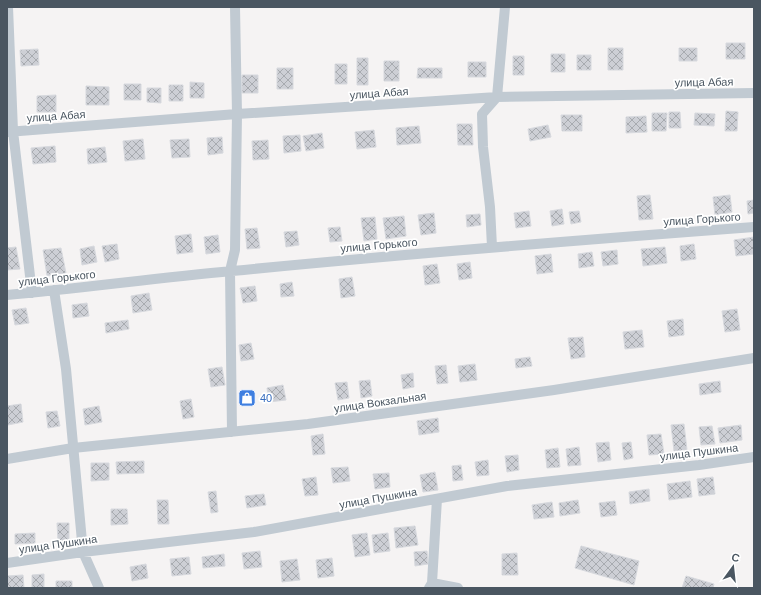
<svg xmlns="http://www.w3.org/2000/svg" width="761" height="595" font-family="Arial,sans-serif">
  <style>
    .building { fill: url(#building-cross-hatch); stroke: #d7d9de }
    .lines { fill: none; stroke-linecap: round; stroke-linejoin: round }
    .street { stroke: #c1cad2; stroke-width: 10 }
    .labels { text-anchor: middle; stroke-width: 3.5; stroke-linejoin: round; paint-order: stroke }
    .street-label { font-size: 11px; fill: #4a5661; stroke: #fff }
    .shop-label { font-size: 11px; fill: #366cbe; stroke: #fff; text-anchor: start }
  </style>
  <defs>
    <pattern id="building-cross-hatch" width="8" height="8" patternUnits="userSpaceOnUse"><rect width="8" height="8" fill="#cdcfd5"/><path d="M0 0l8 8M0 8l8-8" fill="none" stroke="#a8abb0"/></pattern>
  </defs>
  <rect width="100%" height="100%" fill="#f5f3f3"/>
  <path class="building" d="M726,43H745V59H726Z
    M608,48H623V70H608Z
    M679,48H697V61H679Z
    M38,49L39,65L21,66L20,50Z
    M551,54H565V72H551Z
    M577,55H591V70H577Z
    M513,56H524V75H513Z
    M357,58H368V85H357Z
    M384,61H399V81H384Z
    M468,62H486V77H468Z
    M335,64H347V84H335Z
    M277,68H293V89H277Z
    M418,68H442V78H417Z
    M242,75H258V93H242Z
    M190,82L204,83V98H190Z
    M124,84H141V100H124Z
    M169,85H183V101H169Z
    M86,86L109,87V105H86Z
    M147,88H161V103L147,102Z
    M56,95V112H37V96Z
    M726,111L738,112L737,131H725Z
    M669,112H680L681,128H669Z
    M652,113H667L666,131H652Z
    M695,113L715,114L714,126L694,125Z
    M561,115H582V131H562Z
    M646,116L647,132L626,133V117Z
    M457,124H472L473,145H458Z
    M548,125L551,137L530,141L528,129Z
    M419,126L421,143L397,145L396,128Z
    M374,130L376,147L357,149L355,132Z
    M322,133L324,148L306,151L303,136Z
    M300,135L301,151L284,153L283,136Z
    M222,137L223,153L208,155L207,138Z
    M143,139L145,159L125,161L123,141Z
    M189,139L190,157L172,158L170,140Z
    M268,140L269,159L253,160L252,141Z
    M55,146L56,162L33,164L31,148Z
    M105,147L107,162L88,164L87,149Z
    M650,195L653,219L639,220L637,196Z
    M730,195L732,212L715,215L713,197Z
    M754,200V213L748,214L747,201Z
    M562,209L564,224L552,226L550,211Z
    M529,211L531,226L516,228L514,213Z
    M579,211L581,222L571,224L569,212Z
    M434,213L436,233L421,235L418,215Z
    M480,214L481,225L467,227L466,215Z
    M404,216L406,236L386,239L383,218Z
    M375,217L377,239L364,241L361,218Z
    M340,227L342,241L330,242L328,228Z
    M257,228L260,248L247,249L245,229Z
    M297,231L299,245L286,247L284,232Z
    M191,234L193,252L177,254L175,236Z
    M218,235L220,252L206,254L204,237Z
    M754,237V254L736,256L734,240Z
    M117,244L119,259L105,262L102,246Z
    M694,244L696,259L681,261L680,246Z
    M94,246L97,262L82,265L80,249Z
    M16,247L20,269L7,270V248Z
    M665,247L667,263L643,266L641,249Z
    M61,248L66,273L47,276L43,250Z
    M617,250L618,264L603,266L601,252Z
    M592,252L594,266L579,268L578,254Z
    M551,254L553,272L537,274L535,256Z
    M470,262L472,278L459,280L457,264Z
    M437,264L440,283L425,285L423,266Z
    M352,277L355,296L341,298L339,279Z
    M292,282L294,296L281,297L280,284Z
    M255,286L257,301L243,303L240,288Z
    M149,293L152,310L133,313L131,296Z
    M87,303L89,316L73,318L72,305Z
    M26,308L29,323L15,325L12,310Z
    M737,309L740,330L725,332L722,311Z
    M683,319L684,335L669,337L667,321Z
    M128,320L129,329L106,333L105,323Z
    M642,330L644,347L625,349L623,332Z
    M583,337L585,357L571,359L568,338Z
    M251,343L254,359L241,361L239,345Z
    M530,357L532,366L516,368L515,359Z
    M475,364L477,380L460,382L458,366Z
    M446,365L448,383L437,384L435,366Z
    M222,367L225,385L211,387L208,369Z
    M413,373L414,387L403,389L401,375Z
    M370,380L372,396L361,398L359,381Z
    M720,381L721,392L700,395L699,384Z
    M347,382L349,398L338,400L335,383Z
    M283,385L286,400L269,402L267,388Z
    M191,399L194,417L183,419L180,401Z
    M21,404L23,422L8,425L7,406Z
    M99,406L102,422L85,425L83,409Z
    M57,411L60,426L48,428L46,412Z
    M438,418L439,432L419,435L417,421Z
    M684,424L687,450L674,451L671,425Z
    M741,425L742,440L720,443L718,428Z
    M712,426L715,444L701,445L699,427Z
    M323,434L325,454L313,455L311,436Z
    M661,434L664,454L649,455L647,435Z
    M609,442L611,460L598,462L596,443Z
    M631,442L633,458L624,460L622,443Z
    M579,447L581,465L568,466L566,449Z
    M558,448L560,467L547,468L545,450Z
    M518,455L519,470L507,472L505,456Z
    M488,460L489,475L477,476L475,462Z
    M144,461V473L117,474L116,462Z
    M91,463H109V480L91,481Z
    M461,465L463,480L453,481L452,466Z
    M348,467L350,481L333,483L331,468Z
    M435,472L438,490L423,492L420,475Z
    M389,473L390,487L375,489L373,474Z
    M316,477L318,495L305,496L302,479Z
    M713,477L715,494L699,496L697,479Z
    M690,481L692,497L669,500L667,484Z
    M649,489L650,501L630,504L629,492Z
    M216,491L218,512L211,513L208,492Z
    M264,494L266,505L247,508L245,496Z
    M157,500H168L169,524H158Z
    M578,500L580,513L560,516L559,503Z
    M615,501L617,515L601,517L599,503Z
    M552,502L554,517L534,519L532,505Z
    M111,509H127L128,524L111,525Z
    M57,523H69V540L58,541Z
    M415,526L418,545L396,548L394,528Z
    M35,533V543L15,544V534Z
    M367,533L370,555L355,557L352,535Z
    M388,533L390,551L374,553L372,535Z
    M581,546L639,561L634,585L575,568Z
    M260,551L262,567L244,569L242,553Z
    M427,551L428,564L415,566L414,552Z
    M517,553L518,575H502V554Z
    M224,554L225,566L203,568L202,557Z
    M189,557L191,574L172,576L170,559Z
    M332,558L334,576L318,578L316,560Z
    M297,559L300,580L282,582L280,561Z
    M146,564L148,578L132,581L130,567Z
    M44,574V588H32V575Z
    M23,575L24,588H7V576Z
    M686,576L714,584L713,588H682Z
    M56,581H72V588H56Z"/>
  <g class="lines">
    <path class="street" d="M8,7L13,131L32,293
      M7,132L237,114L497,97L754,93
      M492,247L490,207L483,147L482,114L497,97L505,7
      M54,290L66,369L83,552L99,588
      M7,295C82,288 157,278 232,271C406,254 580,240 754,227
      M232,432L230,271L235,250L237,114L235,7
      M7,459L73,448L308,424L554,390L754,358
      M7,563L83,552L254,532L507,486L699,465L754,457
      M432,583L458,588
      M429,588L432,583L437,499"/>
  </g>
  <defs>
    <symbol id="shop-square" viewBox="-11 -11 22 22"><rect x="-9" y="-9" width="18" height="18" rx="4" fill="#3f7fe0" stroke="#fff"/><path d="M-5-2.5h2.3a2.7 3.5 0 0 1 5.4 0H5L5.5 6h-11ZM-1.5-2.5h3a1.5 2.3 0 0 0-3 0Z" fill="#fff"/></symbol>
  </defs>
  <g fill-rule="evenodd">
    <use href="#shop-square" x="237" y="388" width="20" height="20"/>
  </g>
  <g class="labels">
    <g class="street-label">
      <text transform="translate(704 82) rotate(-1)" y="4">улица Абая</text>
      <text transform="translate(379 93) rotate(-4)" y="4">улица Абая</text>
      <text transform="translate(56 116) rotate(-4)" y="4">улица Абая</text>
      <text transform="translate(702 219) rotate(-4)" y="4">улица Горького</text>
      <text transform="translate(379 245) rotate(-5)" y="4">улица Горького</text>
      <text transform="translate(57 278) rotate(-6)" y="4">улица Горького</text>
      <text transform="translate(380 402) rotate(-8)" y="4">улица Вокзальная</text>
      <text transform="translate(699 452) rotate(-7)" y="4">улица Пушкина</text>
      <text transform="translate(378 498) rotate(-10)" y="4">улица Пушкина</text>
      <text transform="translate(58 544) rotate(-8)" y="4">улица Пушкина</text>
    </g>
    <g class="shop-label">
      <text x="260" y="402">40</text>
    </g>
  </g>
  <rect width="761" height="595" fill="none" stroke="#4a5661" stroke-width="16"/>
  <g transform="translate(733 567) rotate(15)" stroke="#ffffff" stroke-width="3" paint-order="stroke">
  <path d="M0-3L7 15L0 10L-7 15Z" fill="#4a5661"/>
  <text y="-6" font-size="11" font-weight="bold" text-anchor="middle" fill="#4a5661">С</text>
  </g>
</svg>
